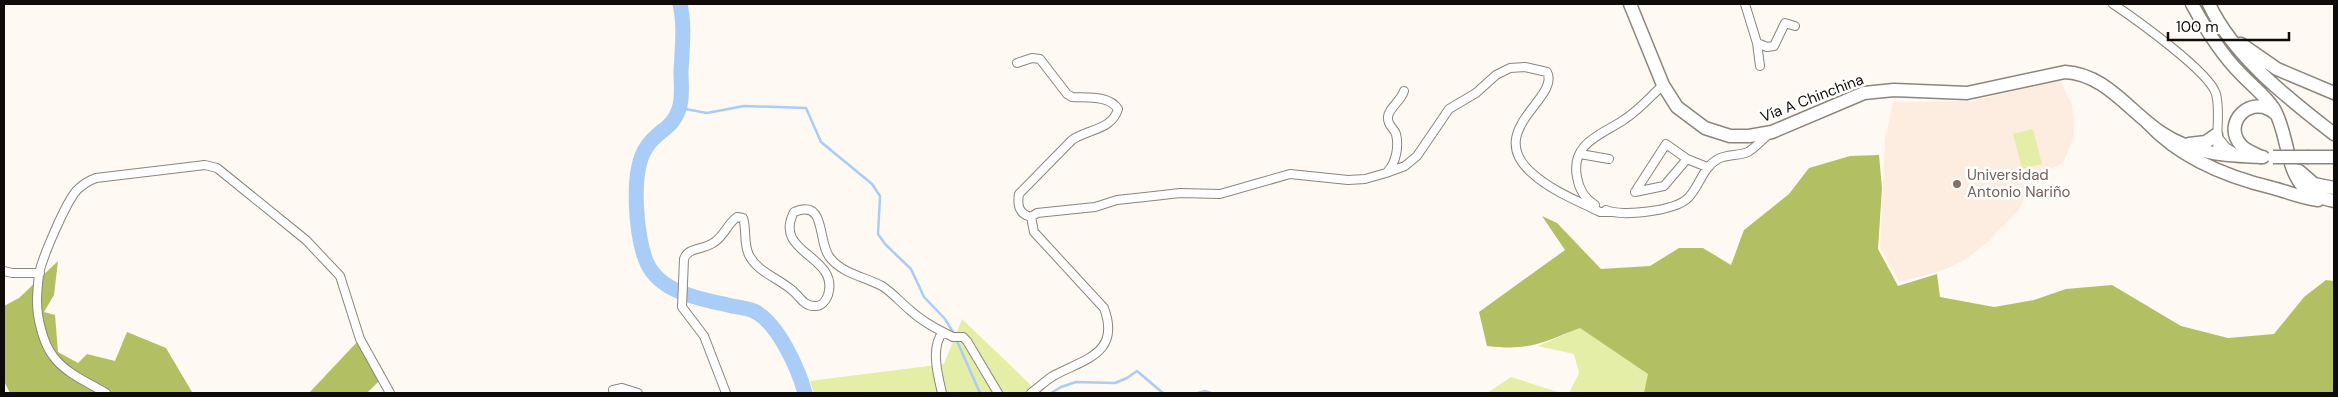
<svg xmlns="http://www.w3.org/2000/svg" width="2338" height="397" font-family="'DM Sans',sans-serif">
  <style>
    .education { fill: #fdede1 }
    .green { fill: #e4eea6 }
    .forest { fill: #b3bf63 }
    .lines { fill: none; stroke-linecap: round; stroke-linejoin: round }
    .stream { stroke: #a9cdf7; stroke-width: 2.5 }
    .river { stroke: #a9cdf7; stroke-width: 15 }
    .minor-casing { stroke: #8b857c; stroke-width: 10 }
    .primary-casing { stroke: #8b857c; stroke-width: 15 }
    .trunk-casing { stroke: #8b857c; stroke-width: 15 }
    .minor { stroke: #fff; stroke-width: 8 }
    .primary { stroke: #fff; stroke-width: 12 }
    .trunk { stroke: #fff; stroke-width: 12 }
    .primary-bridge-casing { stroke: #8b857c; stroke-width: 15; stroke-linecap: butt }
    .primary-bridge { stroke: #fff; stroke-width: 12 }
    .education-dot { fill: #8d6e63; stroke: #fff; stroke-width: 2 }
    .labels { text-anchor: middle; stroke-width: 5; stroke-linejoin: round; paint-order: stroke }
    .street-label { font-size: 15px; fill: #0e0b08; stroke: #fff }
    .education-label { font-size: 15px; fill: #785e54; stroke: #fff; text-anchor: start }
  </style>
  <rect width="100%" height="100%" fill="#fef9f3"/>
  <path class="education" d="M2060,80L2072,105L2074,120L2073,139L2063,163L2035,177L2019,210L1989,241L1965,260L1941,271L1899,282L1880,247L1885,139L1893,102L1972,101Z"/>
  <path class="green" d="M2033,129L2042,164L2022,169L2013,134Z
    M962,319L1039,393H814L810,381L944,364Z
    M1580,328L1649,374L1644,393H1569L1579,373L1574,354L1538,346Z
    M1511,377L1561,393H1487Z"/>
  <path class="forest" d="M1879,155L1882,188L1878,249L1898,286L1937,274L1940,297L1994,307L2034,300L2066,289L2112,285L2181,326L2228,338L2274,334L2304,297L2326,280L2334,281V393H1644L1648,374L1580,328C1541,343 1530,351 1487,346L1479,312L1565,250L1542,216L1557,223L1601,269L1650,266L1679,248H1703L1731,265L1744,230L1789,194L1809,168L1850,156Z
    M58,261L54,295L44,312L55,315L58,352L78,363L87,354L115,361L127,332L166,348L192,392L194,393H10L4,381V306L19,298Z
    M358,341L380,380L367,393H309Z"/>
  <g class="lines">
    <path class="stream" d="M680,108L707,113L744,106L806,108L821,142L872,184L880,196L878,234L885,244L911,269L924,297L945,319L953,332
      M957,341L980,393
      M1051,393L1061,387L1076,382L1115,383L1127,378L1137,371L1163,393
      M1198,393L1205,391L1211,393"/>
    <path class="river" d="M680,4C685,26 682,49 681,72C681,84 683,98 679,109C672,130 657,130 646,148C630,172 636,238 647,263C661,294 703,299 732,306C739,307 748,308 754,311C778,323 798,368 805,393"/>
    <defs>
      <path id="minor" d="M1745,4L1757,43L1760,66
        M2113,4C2134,18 2210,72 2216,94C2221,113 2215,135 2218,155
        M1757,43L1767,47L1774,46L1785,23L1795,26
        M1017,63L1032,58L1040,59L1067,94L1072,97C1086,98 1109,95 1118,109C1112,130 1088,129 1072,140L1019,194C1017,206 1019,214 1031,217
        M2216,135L2226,147L2237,154
        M1580,154L1609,159
        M1388,171C1396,162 1399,147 1396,134C1394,128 1387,125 1388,117C1388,109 1401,101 1404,91
        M1635,192L1666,144L1687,159L1707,167
        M1635,192L1664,186L1687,159
        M1595,205C1585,199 1579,189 1577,177C1570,142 1604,134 1625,119C1639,110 1651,96 1663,85
        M1606,210C1622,217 1675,211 1688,198C1700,186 1702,168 1718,159C1727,154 1739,156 1748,152C1755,148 1762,140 1769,134
        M4,271L12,273H40
        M613,390L622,388L638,393
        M106,393C89,383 65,373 53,356C43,343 37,318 37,301C37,293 38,283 39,274C42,258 66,202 77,190C83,184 88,181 96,178L205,165L217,168L306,240L340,276L360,339L390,393
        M726,393L704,336L682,307L684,259C688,247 703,250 713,243C724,237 727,224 737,217L743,218C747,230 743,243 749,255C758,273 779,278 793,291C800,297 804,306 814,306C821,307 826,301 828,295C840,255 772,254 794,212C828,198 816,243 831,259C844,274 865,277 882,286C893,293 901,303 911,311C921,320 931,326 943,332
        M942,393C938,376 930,347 943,332L953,337H963L967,341L998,393
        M1031,393C1038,388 1045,381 1053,376C1084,359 1121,354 1104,308L1034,232L1031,217L1037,213L1095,207L1117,200L1154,196L1180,193L1220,194L1290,174L1348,180L1365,179L1386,173L1405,166L1417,156L1449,109L1476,93L1496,75L1510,68L1525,67L1547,72C1561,98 1482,131 1533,174C1552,191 1578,201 1600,212H1610"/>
      <path id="primary" d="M1630,4L1663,85L1677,107L1705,128L1730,136H1749L1772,132L1864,93L1894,90L1967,93L2065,72C2105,74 2129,111 2160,132C2192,154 2227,156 2263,157
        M2189,144L2206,142L2216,135
        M2309,157H2334"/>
      <path id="trunk" d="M2192,4C2205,28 2220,53 2240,73C2251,85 2265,95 2274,109C2287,131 2286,165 2301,184C2310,195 2321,198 2334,201
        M2209,4C2233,56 2289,99 2334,134
        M2241,44L2277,69L2334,93
        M2148,123C2181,159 2227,177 2273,188C2288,192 2302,198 2318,200
        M2261,157C2254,153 2246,151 2241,145C2221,123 2252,92 2276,114
        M2299,171L2314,184L2334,188"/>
    </defs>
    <use href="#minor" class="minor-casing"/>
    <use href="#primary" class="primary-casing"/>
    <use href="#trunk" class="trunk-casing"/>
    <use href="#minor" class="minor"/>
    <use href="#primary" class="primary"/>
    <use href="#trunk" class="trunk"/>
    <defs>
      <path id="primary-bridge" d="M2273,157H2309"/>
    </defs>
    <use href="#primary-bridge" class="primary-bridge-casing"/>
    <use href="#primary-bridge" class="primary-bridge"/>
  </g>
  <circle class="education-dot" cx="1957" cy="184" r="5"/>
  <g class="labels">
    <g class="street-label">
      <text transform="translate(1812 98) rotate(-21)" y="5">Vía A Chinchina</text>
    </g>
    <g class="education-label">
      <text x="1967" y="180">Universidad<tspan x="1967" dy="17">Antonio Nariño</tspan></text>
    </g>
  </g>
  <rect width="2338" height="397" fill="none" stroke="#0e0b08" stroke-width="10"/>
  <path d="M2168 32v8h121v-8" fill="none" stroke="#0e0b08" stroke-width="2.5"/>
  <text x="2176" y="32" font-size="15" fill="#0e0b08" stroke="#ffffff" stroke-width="4" paint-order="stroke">100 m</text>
</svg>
